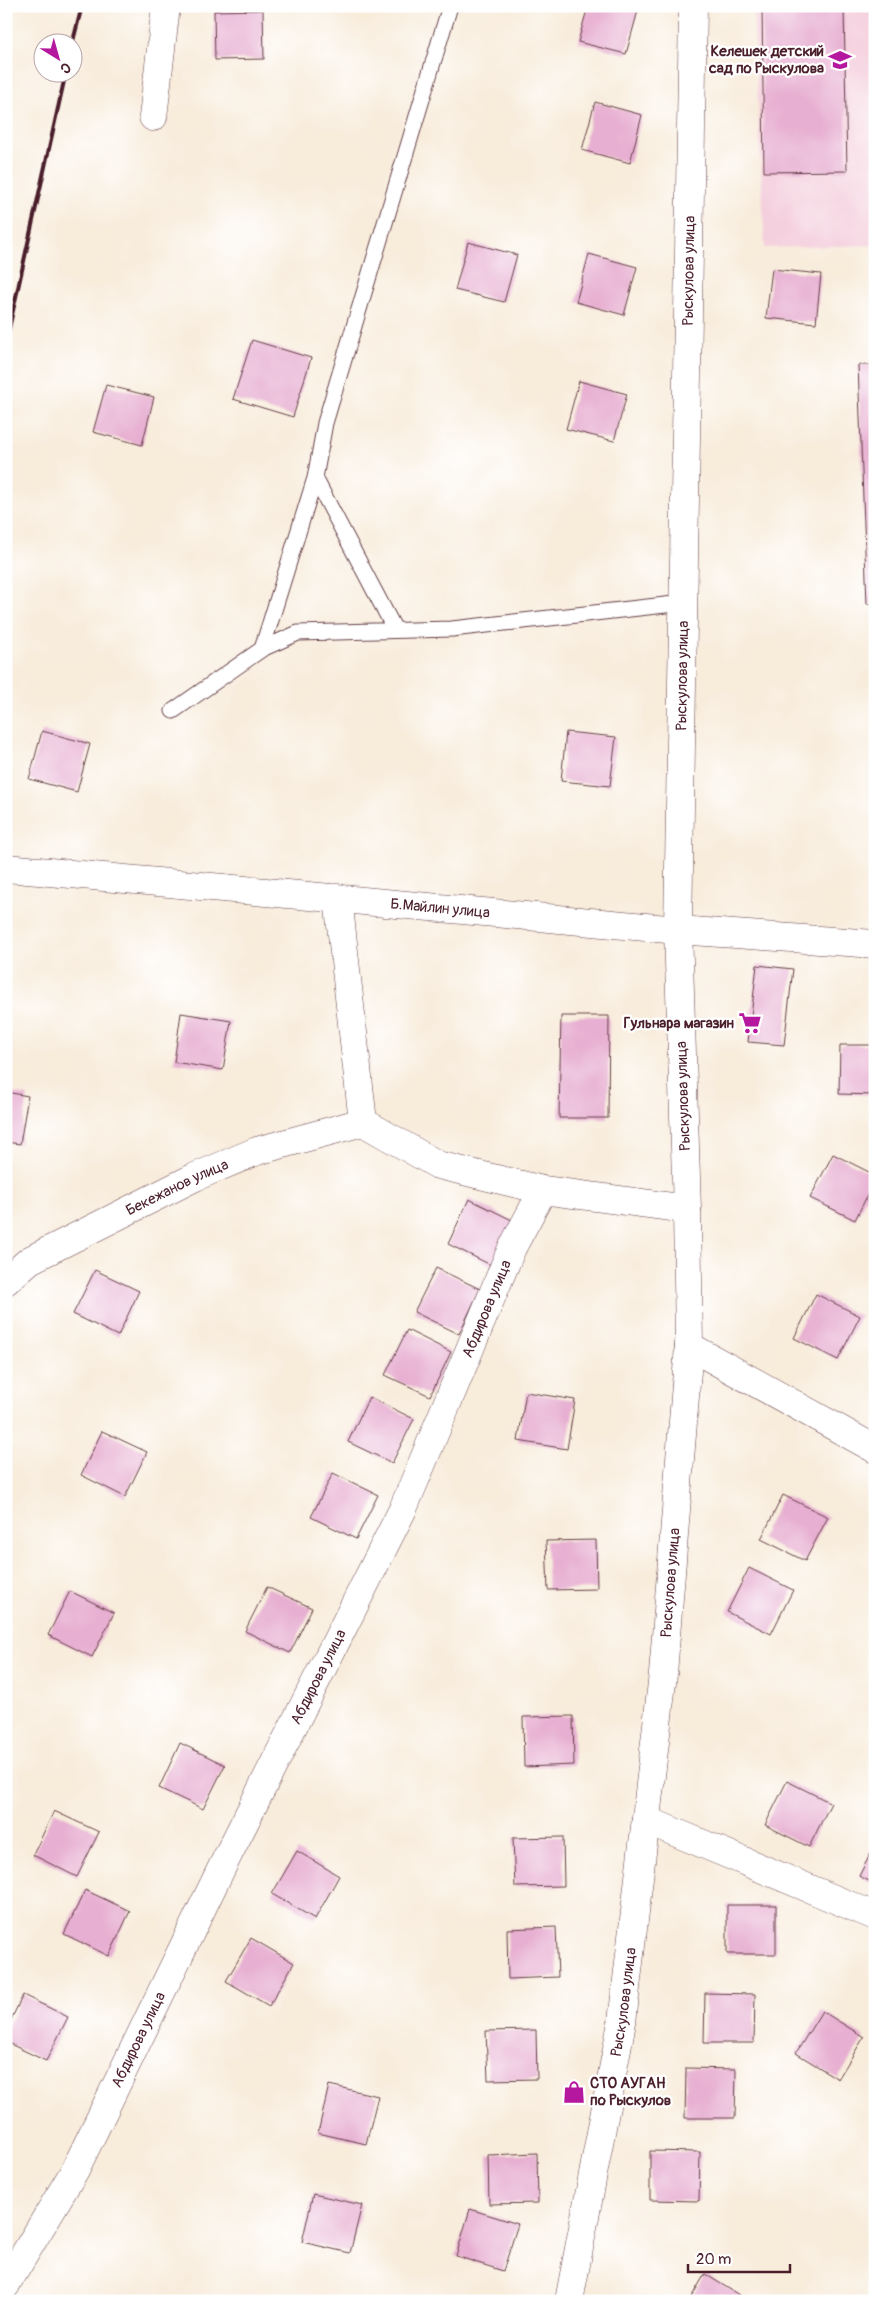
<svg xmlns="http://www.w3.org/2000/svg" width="881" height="2307" font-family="Pangolin,sans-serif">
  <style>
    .built { fill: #f4cfdd }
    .building { fill: #e7afd1 }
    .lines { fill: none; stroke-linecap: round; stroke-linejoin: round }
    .service-casing { stroke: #643e45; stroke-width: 17 }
    .minor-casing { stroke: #643e45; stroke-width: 29 }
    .tertiary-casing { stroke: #643e45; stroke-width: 29 }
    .service { stroke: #fff; stroke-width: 15 }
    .minor { stroke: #fff; stroke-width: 28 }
    .tertiary { stroke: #fff; stroke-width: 28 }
    .rail { stroke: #4a1f2b; stroke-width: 4 }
    .labels { text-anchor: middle; stroke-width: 4.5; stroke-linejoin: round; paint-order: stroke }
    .poi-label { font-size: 15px; font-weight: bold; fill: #4a1f2b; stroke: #fff; text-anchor: end }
    .street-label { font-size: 15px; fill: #4a1f2b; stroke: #fff }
  </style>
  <rect width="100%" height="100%" fill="#fff"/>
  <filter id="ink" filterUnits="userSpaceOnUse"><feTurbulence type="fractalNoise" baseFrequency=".02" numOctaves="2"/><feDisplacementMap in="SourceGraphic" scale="10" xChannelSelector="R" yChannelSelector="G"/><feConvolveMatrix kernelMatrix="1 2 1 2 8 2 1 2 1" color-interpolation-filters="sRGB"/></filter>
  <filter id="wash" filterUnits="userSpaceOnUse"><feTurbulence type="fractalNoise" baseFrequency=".0096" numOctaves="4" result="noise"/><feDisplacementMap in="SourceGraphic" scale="20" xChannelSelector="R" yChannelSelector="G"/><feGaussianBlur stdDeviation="1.12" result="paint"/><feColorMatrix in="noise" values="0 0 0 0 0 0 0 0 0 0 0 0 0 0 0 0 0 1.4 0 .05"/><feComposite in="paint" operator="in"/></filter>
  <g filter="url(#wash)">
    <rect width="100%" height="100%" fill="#f8ecdb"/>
    <path class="built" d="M753,6H875V245L765,248Z"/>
    <g id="blocks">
      <path class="building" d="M588,6L639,7L626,54L578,42Z
        M762,6H844L847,171L764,172Z
        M263,10L264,59L215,60L214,11Z
        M595,102L642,115L630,163L582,150Z
        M468,242L517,255L504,302L455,290Z
        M589,254L637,267L624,315L576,302Z
        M772,269L821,274L816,323L766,318Z
        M252,340L311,358L293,417L233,399Z
        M858,365H875V604H867Z
        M579,381L627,394L614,441L566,429Z
        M106,385L154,397L142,445L93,432Z
        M42,731L90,744L77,792L29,779Z
        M566,732L616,737L610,786L561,781Z
        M757,965L793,969L784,1045L748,1042Z
        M181,1013L231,1021L223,1070L174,1062Z
        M561,1016H609L608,1118H559Z
        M840,1045H875V1095L839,1094Z
        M6,1092L28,1096L20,1144L6,1142Z
        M833,1154L875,1175V1180L855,1220L810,1198Z
        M469,1199L514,1221L493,1266L448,1244Z
        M436,1268L480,1289L459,1334L414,1312Z
        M95,1270L139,1291L118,1336L73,1314Z
        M816,1294L860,1316L838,1360L794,1338Z
        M407,1330L451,1352L430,1396L385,1375Z
        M526,1392L575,1400L567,1449L518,1441Z
        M369,1397L414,1419L392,1463L348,1442Z
        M102,1431L147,1452L125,1497L81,1475Z
        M333,1473L378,1495L356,1539L311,1517Z
        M783,1495L828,1517L805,1561L761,1539Z
        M596,1540L597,1589L548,1590L546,1541Z
        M749,1568L793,1590L771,1634L727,1612Z
        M267,1587L312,1608L290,1653L245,1631Z
        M70,1591L114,1613L92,1657L48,1635Z
        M573,1716L574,1765L524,1767L523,1717Z
        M180,1743L225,1765L203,1809L159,1788Z
        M787,1781L831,1803L809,1847L765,1825Z
        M54,1811L99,1832L77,1877L33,1855Z
        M563,1837L564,1886L515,1887L513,1838Z
        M875,1845V1884L859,1876Z
        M297,1851L339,1876L315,1919L272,1894Z
        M85,1890L130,1911L109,1956L64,1934Z
        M727,1905H776V1954H727Z
        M556,1927L558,1977L508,1979L507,1929Z
        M251,1938L294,1963L269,2006L226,1981Z
        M705,1993L755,1994L754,2043H704Z
        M23,1995L68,2017L46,2061L6,2042V2030Z
        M822,2011L864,2037L838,2079L796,2053Z
        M536,2030L537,2079L488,2080L486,2031Z
        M686,2068L736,2069L735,2118H685Z
        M329,2085L378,2096L366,2144L318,2133Z
        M650,2151L700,2152L699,2201L650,2200Z
        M537,2153L538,2203L489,2204L488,2155Z
        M313,2194L362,2205L350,2253L302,2242Z
        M470,2209L518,2224L503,2271L456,2256Z
        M705,2274L747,2300V2301H689Z"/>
    </g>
  </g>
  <g filter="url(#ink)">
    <use href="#blocks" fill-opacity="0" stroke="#643e45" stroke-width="1"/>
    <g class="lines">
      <defs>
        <path id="service" d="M450,6L325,423L315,478L262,649L298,633L452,629L683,603
          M315,478L395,630
          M173,711L262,649"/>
        <g id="minor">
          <path d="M153,117L166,6"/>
          <path d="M338,898L363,1122"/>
          <path id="s1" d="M6,1281L30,1260L195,1177L257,1151L363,1122L438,1165L543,1190"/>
          <path d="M689,1346L875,1449"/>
          <path d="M646,1820L875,1916"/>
          <path id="s2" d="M6,2285L75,2170L224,1863L403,1509L512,1248L543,1190L687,1209"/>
          <path id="s3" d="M569,2301L622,2022L663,1674L689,1346L687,1209L678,930L693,6"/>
        </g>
        <g id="tertiary">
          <path id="s4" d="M6,868L678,930L875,944"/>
        </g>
      </defs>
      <use href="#service" class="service-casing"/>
      <use href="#minor" class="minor-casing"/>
      <use href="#tertiary" class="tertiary-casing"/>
      <use href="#service" class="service"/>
      <use href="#minor" class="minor"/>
      <use href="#tertiary" class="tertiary"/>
      <path class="rail" d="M72,45L82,6
        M6,342L66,72"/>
    </g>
  </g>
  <defs>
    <symbol id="school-bare" viewBox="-9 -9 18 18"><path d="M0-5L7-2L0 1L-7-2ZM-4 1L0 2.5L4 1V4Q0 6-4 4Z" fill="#b5179e" stroke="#fff" stroke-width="2.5" paint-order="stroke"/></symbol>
    <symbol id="supermarket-bare" viewBox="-9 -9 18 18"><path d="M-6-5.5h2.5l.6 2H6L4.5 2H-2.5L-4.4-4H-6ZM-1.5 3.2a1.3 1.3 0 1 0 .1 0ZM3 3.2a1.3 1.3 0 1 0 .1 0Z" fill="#b5179e" stroke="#fff" stroke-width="2.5" paint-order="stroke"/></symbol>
    <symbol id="shop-bare" viewBox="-9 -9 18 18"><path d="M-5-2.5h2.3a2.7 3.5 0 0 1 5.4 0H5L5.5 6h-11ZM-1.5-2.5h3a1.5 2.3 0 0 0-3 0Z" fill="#b5179e" stroke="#fff" stroke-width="2.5" paint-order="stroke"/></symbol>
  </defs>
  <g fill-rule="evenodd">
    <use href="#school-bare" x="824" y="44" width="32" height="32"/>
    <use href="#supermarket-bare" x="734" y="1007" width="32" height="32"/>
    <use href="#shop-bare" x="558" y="2076" width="32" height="32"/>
  </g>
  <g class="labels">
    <g class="poi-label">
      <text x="824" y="56">Келешек детский<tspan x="824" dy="17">сад по Рыскулова</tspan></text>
      <text x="734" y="1028">Гульнара магазин</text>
      <text x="590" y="2088" text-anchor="start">СТО АУГАН<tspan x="590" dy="17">по Рыскулов</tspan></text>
    </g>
    <g class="street-label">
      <text dy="5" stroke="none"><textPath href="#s3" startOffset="2039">Рыскулова улица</textPath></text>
      <text dy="5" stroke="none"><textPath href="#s3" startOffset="1634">Рыскулова улица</textPath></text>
      <text dy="5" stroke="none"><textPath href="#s4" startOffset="436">Б.Майлин улица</textPath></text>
      <text transform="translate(683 1096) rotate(-92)" y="5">Рыскулова улица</text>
      <text dy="5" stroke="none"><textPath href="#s1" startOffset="196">Бекежанов улица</textPath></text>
      <text dy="5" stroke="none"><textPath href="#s2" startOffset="1089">Абдирова улица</textPath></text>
      <text dy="5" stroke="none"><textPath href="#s3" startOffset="726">Рыскулова улица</textPath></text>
      <text dy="5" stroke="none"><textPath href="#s2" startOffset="684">Абдирова улица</textPath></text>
      <text dy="5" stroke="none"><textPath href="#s3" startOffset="304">Рыскулова улица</textPath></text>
      <text dy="5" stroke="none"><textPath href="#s2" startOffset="279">Абдирова улица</textPath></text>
    </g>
  </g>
  <rect width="881" height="2307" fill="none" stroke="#fff" stroke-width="25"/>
  <g transform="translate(58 58) rotate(143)"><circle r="24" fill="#ffffff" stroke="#b7a5aa"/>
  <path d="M0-4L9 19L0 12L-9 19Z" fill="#b5179e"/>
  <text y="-8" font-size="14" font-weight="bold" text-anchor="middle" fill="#4a1f2b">С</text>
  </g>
  <path d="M688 2264v8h102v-8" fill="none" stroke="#4a1f2b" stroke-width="2.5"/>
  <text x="696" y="2264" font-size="15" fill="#4a1f2b" stroke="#ffffff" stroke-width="4" paint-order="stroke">20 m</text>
</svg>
